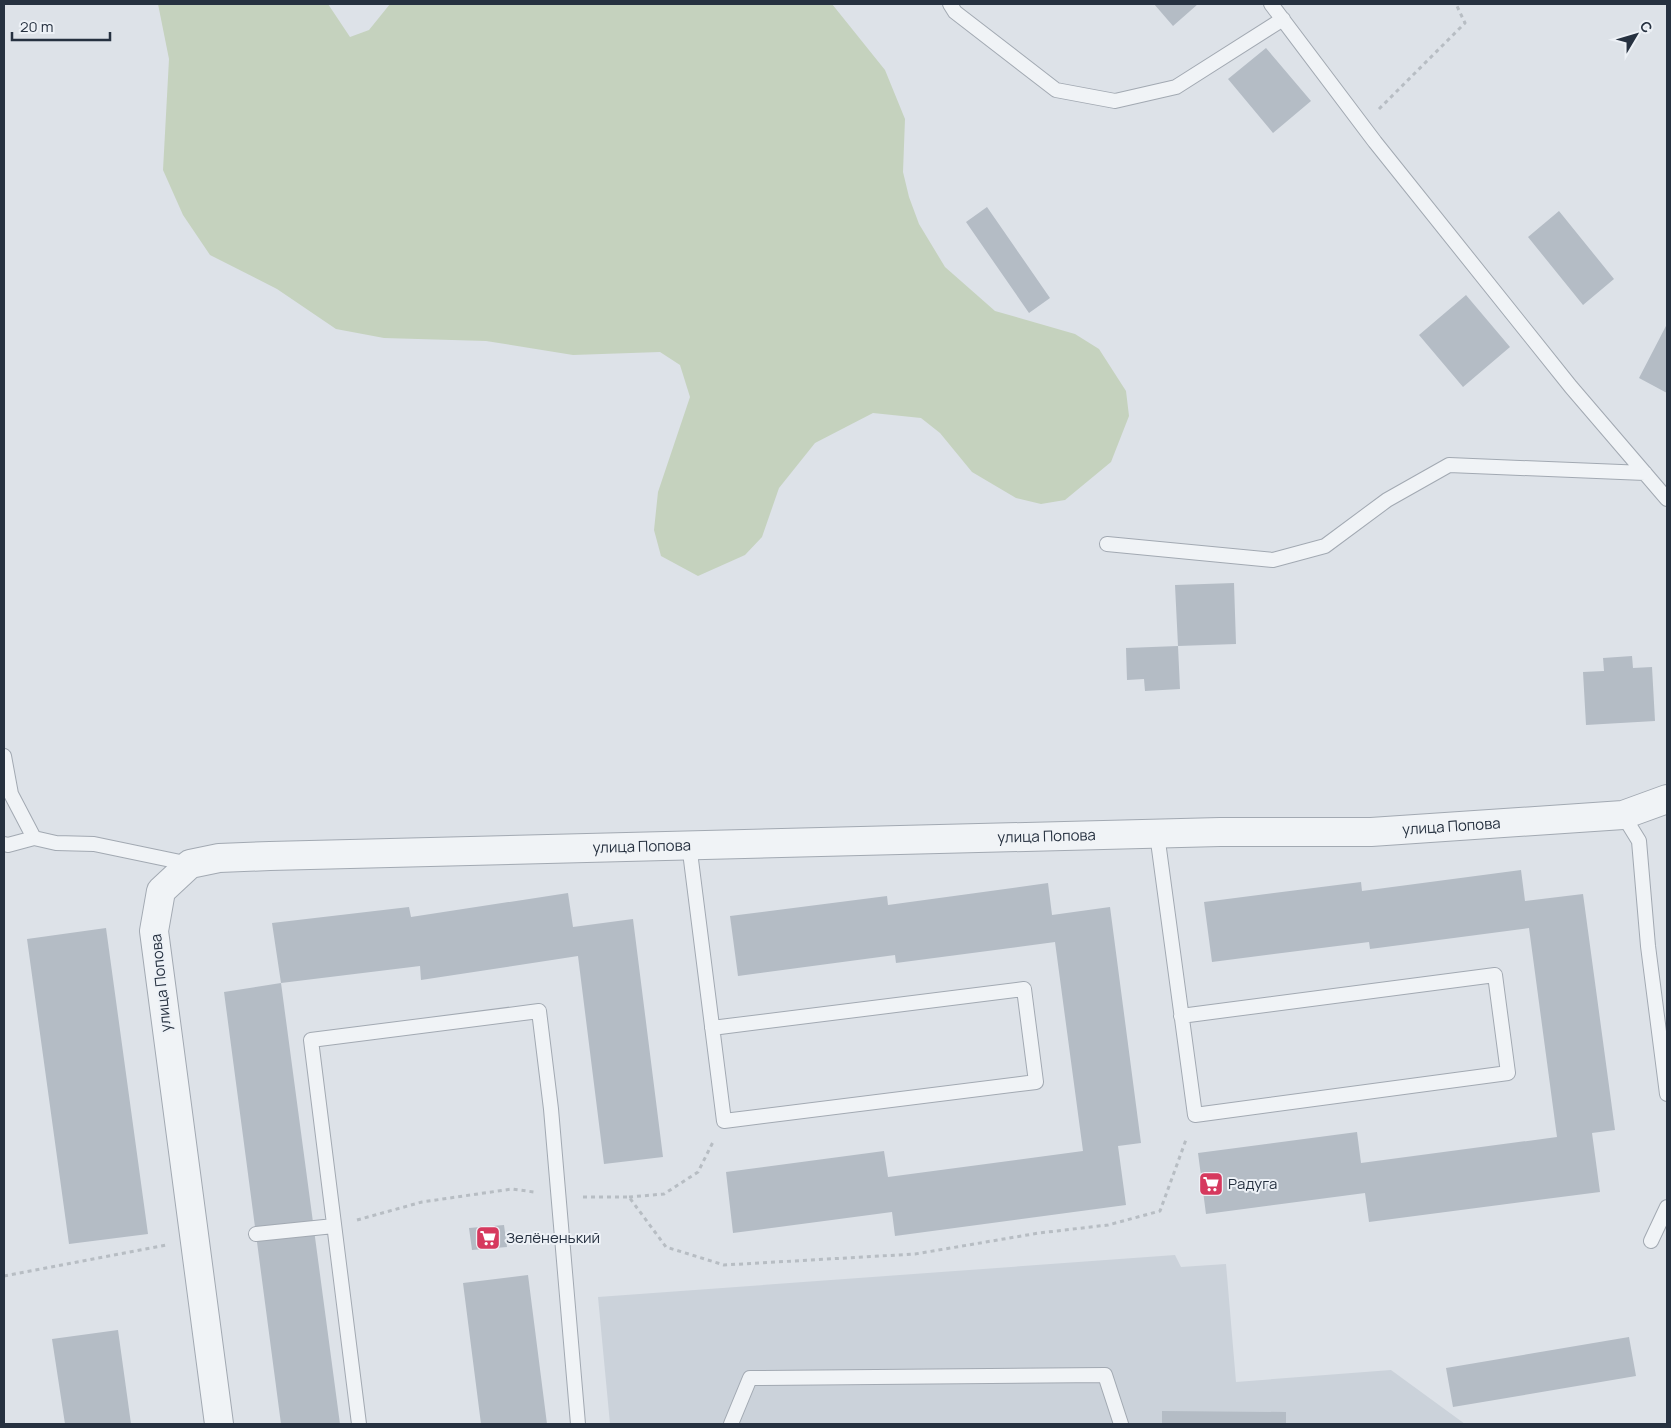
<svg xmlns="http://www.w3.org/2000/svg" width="1671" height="1428" font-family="Manrope,sans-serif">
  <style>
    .built { fill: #cbd2da }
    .green { fill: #c5d2be }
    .building { fill: #b4bcc5 }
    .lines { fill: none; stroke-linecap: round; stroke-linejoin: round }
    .service-casing { stroke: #a2a9b2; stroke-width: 16 }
    .minor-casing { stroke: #a2a9b2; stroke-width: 30 }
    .path { stroke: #b7bdc3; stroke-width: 3; stroke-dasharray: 4 4; stroke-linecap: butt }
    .service { stroke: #f0f3f6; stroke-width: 14 }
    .minor { stroke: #f0f3f6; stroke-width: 28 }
    .labels { text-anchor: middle; stroke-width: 4; stroke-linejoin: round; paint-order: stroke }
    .street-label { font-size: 15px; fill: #263140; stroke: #edf1f6 }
    .poi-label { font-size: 15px; fill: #263140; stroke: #edf1f6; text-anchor: start }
  </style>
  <rect width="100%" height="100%" fill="#dde2e8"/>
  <path class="built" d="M1175,1255L1181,1267L1226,1264L1236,1382L1391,1370L1465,1424H610L598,1297Z"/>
  <path class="green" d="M158,4H328L350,37L369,30L390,4H832L885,70L905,119L903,172L909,197L919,224L945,267L995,311L1075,334L1099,349L1126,391L1129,416L1111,462L1065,500L1041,504L1016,498L972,472L940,433L921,418L873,413L815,443L779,488L762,537L745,555L698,576L661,556L654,530L658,492L690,397L680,365L660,352L573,355L486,341L384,338L336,329L277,289L210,255L183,215L163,170L169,59Z"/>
  <path class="building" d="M1154,4H1198L1173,26Z
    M1266,48L1311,101L1273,133L1228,79Z
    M987,207L1050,298L1029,313L966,222Z
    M1559,211L1614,279L1583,305L1528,237Z
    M1466,295L1510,347L1463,387L1419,335Z
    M1667,324V393L1639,378Z
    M1234,583L1236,644L1178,646L1175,585Z
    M1178,646L1180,689L1145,691L1144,679L1127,680L1126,648Z
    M1632,656L1633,668L1652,667L1655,721L1586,725L1583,672L1604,671L1603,658Z
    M1521,870L1525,901L1583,894L1615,1130L1592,1133L1600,1192L1369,1222L1365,1193L1206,1214L1198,1153L1357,1132L1361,1163L1557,1137L1529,928L1370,949L1369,942L1212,962L1204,902L1361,882L1362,891Z
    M1048,883L1052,915L1110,907L1141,1143L1118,1146L1126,1205L895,1236L892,1212L733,1233L726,1172L884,1151L888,1177L1083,1151L1055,942L896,963L895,955L738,976L730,916L887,896L888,905Z
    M568,893L573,927L633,919L663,1157L604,1164L578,956L421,980L420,966L281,983L340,1424H281L224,992L281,983L272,923L409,907L411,917Z
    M106,928L148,1234L69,1244L27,939Z
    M504,1225L507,1247L472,1250L469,1228Z
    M528,1275L547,1424H481L463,1283Z
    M118,1330L131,1424H65L52,1339Z
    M1629,1337L1636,1376L1453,1407L1446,1368Z
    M1162,1411L1286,1412V1424H1162Z"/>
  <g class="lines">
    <defs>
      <path id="service" d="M950,4L955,12L1056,90L1115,101L1176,87L1283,19
        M1271,4L1375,142L1571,387L1667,499
        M1107,544L1273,560L1325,546L1387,500L1449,465L1645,473
        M4,756L11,794L34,838
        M1623,815L1639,841L1648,946L1667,1094
        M1157,834L1195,1115L1508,1073L1495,975L1181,1016
        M4,844L8,845L34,838L56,843L94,844L190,864
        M689,844L724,1121L1036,1082L1024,989L712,1028
        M256,1234L334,1226
        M1651,1241L1667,1207
        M359,1424L311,1040L539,1011L551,1109L578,1424
        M731,1424L750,1378L1105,1375L1121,1424"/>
      <g id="minor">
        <path id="s1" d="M219,1424L154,931L161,891L190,864L219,858L270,856L1220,832H1371L1623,815L1667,799"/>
      </g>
    </defs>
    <use href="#service" class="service-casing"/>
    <use href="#minor" class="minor-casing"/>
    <path class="path" d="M1379,109L1465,23L1456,4
      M583,1197H629L666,1247L724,1265L915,1254L1039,1233L1108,1225L1160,1211L1187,1137
      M629,1197L664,1194L698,1172L713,1142
      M357,1220L422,1202L512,1189L534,1192
      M4,1276L166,1245"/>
    <use href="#service" class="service"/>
    <use href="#minor" class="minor"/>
  </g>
  <defs>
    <symbol id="supermarket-square" viewBox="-11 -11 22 22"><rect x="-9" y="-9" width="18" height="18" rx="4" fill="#d6395e" stroke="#edf1f6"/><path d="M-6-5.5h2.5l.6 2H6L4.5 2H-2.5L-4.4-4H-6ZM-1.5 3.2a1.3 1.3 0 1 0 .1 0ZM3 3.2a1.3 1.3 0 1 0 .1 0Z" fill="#fff"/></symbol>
  </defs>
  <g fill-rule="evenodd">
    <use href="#supermarket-square" x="1197" y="1170" width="28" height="28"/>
    <use href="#supermarket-square" x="474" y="1224" width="28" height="28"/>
  </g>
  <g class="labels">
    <g class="street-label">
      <text dy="5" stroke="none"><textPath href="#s1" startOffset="1840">улица Попова</textPath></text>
      <text dy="5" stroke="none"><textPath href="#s1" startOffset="1435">улица Попова</textPath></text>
      <text dy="5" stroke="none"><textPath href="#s1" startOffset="1030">улица Попова</textPath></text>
      <text transform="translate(161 983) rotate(-96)" y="5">улица Попова</text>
    </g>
    <g class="poi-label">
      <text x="1228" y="1189">Радуга</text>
      <text x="506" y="1243">Зелёненький</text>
    </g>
  </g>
  <rect width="1671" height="1428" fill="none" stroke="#263140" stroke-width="10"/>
  <g transform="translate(1636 35) rotate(52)" stroke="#edf1f6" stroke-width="4" paint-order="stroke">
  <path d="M0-4L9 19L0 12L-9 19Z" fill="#263140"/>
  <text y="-8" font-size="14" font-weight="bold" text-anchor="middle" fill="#263140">С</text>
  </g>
  <path d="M12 32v8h98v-8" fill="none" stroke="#263140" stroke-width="2.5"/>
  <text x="20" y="32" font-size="15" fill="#263140" stroke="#edf1f6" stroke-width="4" paint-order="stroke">20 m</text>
</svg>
